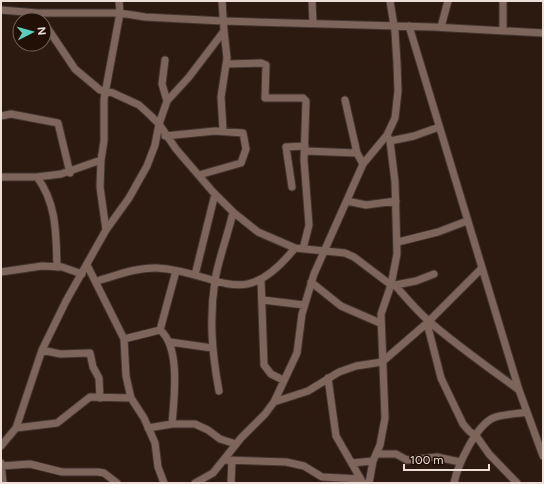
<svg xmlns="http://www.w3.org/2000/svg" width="544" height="484" font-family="Figtree,sans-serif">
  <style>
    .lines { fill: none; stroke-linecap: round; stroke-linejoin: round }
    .street-casing { stroke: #443430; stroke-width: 9 }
    .street { stroke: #7e655b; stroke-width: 7 }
  </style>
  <rect width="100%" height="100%" fill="#2c1910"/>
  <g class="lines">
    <defs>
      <path id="street" d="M312,1L313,23
        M1,10L38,13H120L145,17L223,21L433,27L543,33
        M44,23L75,69L100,90L113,93L139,105L150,115L159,124L176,149L213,192L233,212L258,232L295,248L345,253L354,257L391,285H395C406,298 418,312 431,323C459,347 489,368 519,390
        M409,26L519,390L543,456
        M441,27L448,1
        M503,31V1
        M165,60L162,84L167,101
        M227,64L261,63L266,65L265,98H303L306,101L304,160L309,225L303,249
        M345,100L357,153L363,164
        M1,116L11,114L58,123L70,173
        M223,130L221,97L227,58L224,31
        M165,136L215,131L243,133L246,149L241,163L199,175
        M390,141L414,136L439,127
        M305,151L357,153
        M1,177H37L61,174L101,160
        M37,177C57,204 56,234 57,267
        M292,187L286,147L305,146
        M347,201L366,205L396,201
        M106,230L100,187L101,160L104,141V99L120,13L119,1
        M398,242L438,232L467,221
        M87,265L124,339L126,376L131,398L144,418L155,443L158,467L164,483
        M482,268L427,323L441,378L463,424L469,431L477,437L489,454L517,483
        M1,272L42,266L62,267L82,274
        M195,275L215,194
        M261,280L264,365L271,374L283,380
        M97,281C115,276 137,267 157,268C221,272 242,314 295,248
        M311,282L341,306L380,323
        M395,285L416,281L434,274
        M263,300L304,305
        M160,330C181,347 174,399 172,424
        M160,330L176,271
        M124,339L160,330
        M170,342L212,348
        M42,350L60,354L90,353L93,367L99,378L100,398
        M328,378L336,436L363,483
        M219,391C212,353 209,319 215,280C219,257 228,235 233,212
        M274,402L308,391L339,372L356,366L382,362L427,323
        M16,428L57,423L90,397L131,398
        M148,428L172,424H195L208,430L220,439L236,444
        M1,446L16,428L42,350L66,301L106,230L129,198L147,166L155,145L159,124L167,101L189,77L224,31L222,1
        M376,454H396L407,460L437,457L460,462
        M225,460L286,462L304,466L322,477L360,479
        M1,463L3,483
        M352,463L373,461
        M1,466L30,464L62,472H98L104,473L117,483
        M195,483L213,473L241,438L265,414L274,402L297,353L302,314L314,274L363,164L387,135L395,118L398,91L397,63L395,32L390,1
        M231,483L232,461
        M369,483L373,461L380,445L385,418L381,314L391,285L397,254L395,182L390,141L387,135
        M454,483C458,464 476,426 493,418C503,414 517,414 527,412"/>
    </defs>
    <use href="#street" class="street-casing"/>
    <use href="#street" class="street"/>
  </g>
  <rect width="544" height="484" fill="none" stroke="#edded8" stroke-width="4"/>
  <g transform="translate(32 32) rotate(84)"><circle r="19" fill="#221007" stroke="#73625b"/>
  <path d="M0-3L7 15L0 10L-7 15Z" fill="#5bcebb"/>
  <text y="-6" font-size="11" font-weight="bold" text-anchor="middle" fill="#edded8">N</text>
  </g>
  <path d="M404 464v6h85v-6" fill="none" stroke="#edded8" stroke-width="2"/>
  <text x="410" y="464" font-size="12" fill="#edded8" stroke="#221007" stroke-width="3" paint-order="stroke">100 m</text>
</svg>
